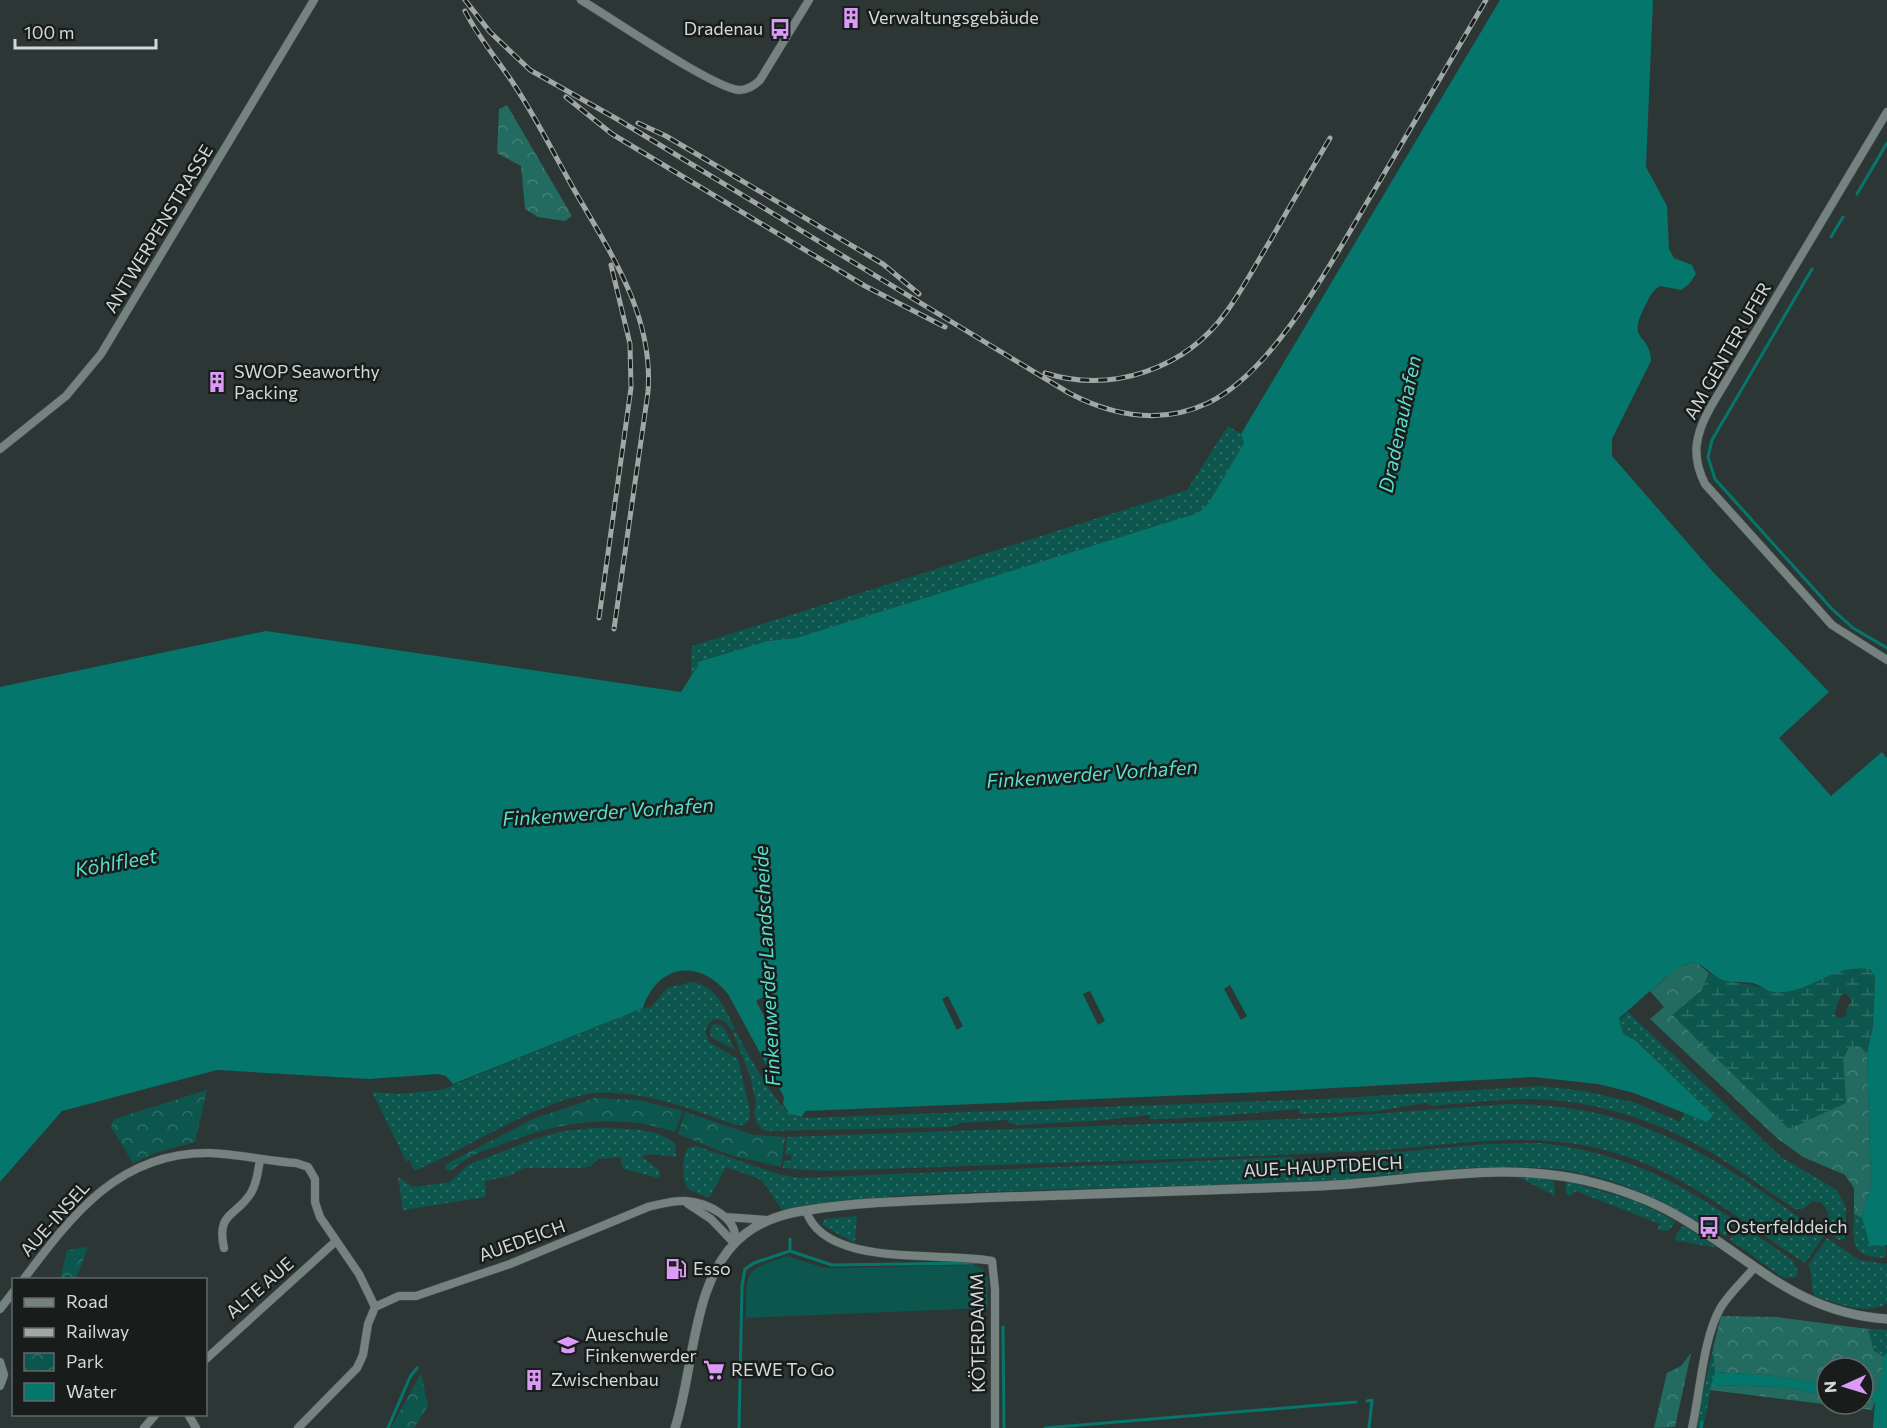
<svg xmlns="http://www.w3.org/2000/svg" width="1887" height="1428" font-family="Commissioner,sans-serif">
  <style>
    .grass { fill: url(#grass-dots) }
    .forest { fill: url(#forest-crowns) }
    .wetland { fill: url(#wetland-marsh); fill-rule: evenodd }
    .park { fill: url(#park-crowns) }
    .garden { fill: #0c564d }
    .water { fill: #05766b }
    .pier { fill: #2c3735 }
    .lines { fill: none; stroke-linecap: round; stroke-linejoin: round }
    .stream { stroke: #05766b; stroke-width: 3 }
    .minor-casing { stroke: #495251; stroke-width: 9 }
    .tertiary-casing { stroke: #495251; stroke-width: 10 }
    .minor { stroke: #768280; stroke-width: 8 }
    .tertiary { stroke: #768280; stroke-width: 9 }
    .rail-casing { stroke: #9fa8a6; stroke-width: 5 }
    .rail { stroke: #181d1c; stroke-width: 3; stroke-dasharray: 9; stroke-linecap: butt }
    .labels { text-anchor: middle; stroke-width: 5; stroke-linejoin: round; paint-order: stroke }
    .poi-label { font-size: 18px; fill: #d2d9d8; stroke: #181d1c; text-anchor: start }
    .street-label { font-size: 18px; fill: #d2d9d8; stroke: #181d1c }
    .water-label { font-size: 20px; font-style: italic; fill: #59dfcd; stroke: #181d1c }
  </style>
  <defs>
    <pattern id="grass-dots" width="8" height="8" patternUnits="userSpaceOnUse" patternTransform="scale(1.5)"><rect width="8" height="8" fill="#0c564d"/><path d="M2 2h.1M6 6h.1" fill="none" stroke="#2e6e66" stroke-width="1.8" stroke-linecap="round"/></pattern>
    <pattern id="forest-crowns" width="20" height="18" patternUnits="userSpaceOnUse" patternTransform="scale(1.5)"><rect width="20" height="18" fill="#236a61"/><path d="M2 6a3 3 0 1 1 6 0M12 15a3 3 0 1 1 6 0" fill="none" stroke="#427f77"/></pattern>
    <pattern id="wetland-marsh" width="20" height="14" patternUnits="userSpaceOnUse" patternTransform="scale(1.5)"><rect width="20" height="14" fill="#0c564d"/><path d="M1 5h8M5 5V1M11 12h8M15 12V8" fill="none" stroke="#2e6e66"/></pattern>
    <pattern id="park-crowns" width="20" height="18" patternUnits="userSpaceOnUse" patternTransform="scale(1.5)"><rect width="20" height="18" fill="#0c564d"/><path d="M2 6a3 3 0 1 1 6 0M12 15a3 3 0 1 1 6 0" fill="none" stroke="#2e6e66"/></pattern>
  </defs>
  <rect width="100%" height="100%" fill="#2c3735"/>
  <path class="grass" d="M1228,426L1241,434L1245,442L1208,504L1199,513L796,638L768,641L701,661L691,676L692,646L1187,490Z
    M692,982C717,986 725,1009 735,1029L732,1031C727,1022 720,1015 710,1022L705,1031L709,1042L738,1059L750,1112V1118L744,1125H735C691,1109 647,1091 598,1093C545,1096 466,1150 414,1171L410,1160L406,1161L372,1092L397,1094L441,1090L643,1008L651,1007L667,988Z
    M1628,1012L1781,1157L1837,1190L1846,1208L1845,1239L1839,1240L1821,1228L1829,1214L1822,1203L1813,1201L1802,1209H1795C1765,1190 1738,1168 1707,1150C1655,1120 1593,1100 1533,1099C1500,1099 1466,1103 1433,1106L1425,1103L1377,1111L1299,1114V1109C1249,1113 1201,1119 1150,1119V1115L1093,1121L1018,1125L1009,1123L1008,1120L961,1123L950,1127L765,1131L757,1124L754,1112L756,1103L750,1076L733,1033L736,1032C747,1051 774,1104 791,1114C794,1116 801,1117 804,1118L1323,1099L1541,1086L1584,1091L1636,1103L1680,1122L1685,1111L1707,1122L1712,1115L1635,1040L1623,1034L1619,1020Z
    M714,1024L723,1026L735,1050L711,1037L710,1029Z
    M1508,1104C1642,1104 1721,1160 1824,1236L1805,1263C1742,1223 1685,1172 1612,1152C1529,1128 1448,1147 1364,1151C1184,1160 1004,1164 824,1171L783,1168L784,1160L791,1161L792,1155L785,1154L787,1137L1321,1118Z
    M591,1128C613,1128 660,1127 675,1144L676,1157L653,1154L641,1156L660,1171L659,1178L623,1169L621,1157L598,1159L591,1166L581,1168H524L509,1176L485,1181L486,1197L403,1210L398,1177L413,1187L450,1182L468,1165L535,1139L559,1132Z
    M1542,1143C1621,1153 1670,1177 1736,1221L1725,1236L1708,1224L1706,1227C1662,1199 1614,1177 1562,1170C1475,1159 1387,1179 1299,1182C1194,1186 1089,1188 984,1192C917,1195 849,1196 782,1210L762,1180L726,1167L709,1198L688,1189C681,1179 682,1158 688,1148L696,1146L781,1175L802,1178L1292,1157L1300,1161L1368,1160L1377,1154L1486,1144Z
    M1518,1177L1554,1179L1555,1196Z
    M1569,1182L1636,1201L1674,1220L1675,1223L1668,1231L1657,1230L1660,1224L1576,1191L1570,1196L1566,1193V1183Z
    M1854,1214L1862,1218L1870,1246L1886,1245V1258C1849,1257 1853,1242 1854,1214Z
    M857,1216L855,1243L822,1225L825,1219Z
    M1741,1224L1792,1260L1798,1271L1796,1277L1784,1278L1730,1240Z
    M1681,1227H1687L1717,1248L1674,1240Z
    M1827,1238L1859,1260L1887,1264V1304C1865,1315 1839,1304 1815,1296C1808,1285 1815,1274 1808,1265Z
    M1868,1329L1887,1330V1353L1884,1357L1874,1351Z
    M1713,1348L1716,1365L1703,1428H1695Z"/>
  <path class="forest" d="M507,105L572,216L565,221L538,217L525,209L521,166L497,153L499,109Z
    M1690,963H1697L1709,973L1702,990L1673,1015L1843,1058L1849,1047L1860,1046L1867,1053L1871,1185L1862,1218L1854,1214V1188L1845,1175L1803,1157L1777,1138L1650,1019L1664,1007L1650,991L1678,968Z
    M1721,1316L1777,1317L1868,1329L1874,1351L1884,1357L1878,1393L1863,1388V1368H1827V1384L1767,1375L1715,1372L1713,1348Z
    M1691,1353L1675,1427L1654,1428L1667,1373L1681,1366Z
    M1711,1385L1784,1387L1827,1395V1404H1863V1395L1875,1401L1872,1410L1710,1390Z"/>
  <path class="wetland" d="M1860,967L1871,970L1875,977L1873,1027L1867,1053L1860,1046L1849,1047L1843,1058L1846,1103L1789,1129L1672,1015L1702,990L1709,973C1732,986 1748,980 1772,992L1835,971ZM1846,993L1852,1001L1847,1007L1846,1016L1838,1018L1834,1014L1841,995Z"/>
  <path class="park" d="M207,1090L195,1142L158,1152L133,1163L111,1127L114,1119Z
    M595,1098L638,1100L683,1111L675,1132C618,1113 563,1121 508,1142C486,1150 468,1155 451,1171L445,1169L446,1164L533,1119Z
    M685,1112L754,1135L785,1137L781,1167L730,1155L678,1134Z
    M88,1247L76,1279H60L67,1250Z
    M421,1373L428,1406L414,1428H391Z"/>
  <path class="garden" d="M787,1256L821,1267L838,1268L973,1265L982,1268L988,1278V1308L746,1318C747,1270 741,1272 787,1256Z"/>
  <path class="water" d="M1500,0H1653L1646,167L1667,206L1669,249L1674,258L1692,265L1696,274L1689,284L1681,290L1660,286C1652,291 1650,296 1646,304C1625,344 1650,331 1651,361L1612,439V456L1713,572L1829,692L1779,738L1831,796L1882,752L1887,758V1245L1870,1246L1862,1218L1871,1185L1867,1053L1873,1027L1875,977L1871,970C1834,961 1809,996 1774,992C1767,992 1761,985 1753,983C1741,981 1730,984 1718,978C1710,973 1700,961 1690,963C1674,966 1635,1006 1619,1018L1623,1034L1635,1040L1713,1115L1707,1122L1634,1093L1598,1084L1533,1077L1263,1092L805,1111L802,1117L790,1114L783,1104L784,1097L728,994C700,959 658,963 643,1008L453,1084L446,1076L438,1074L369,1079L217,1070L62,1111L0,1182V687L266,631L681,692L701,661L768,641L796,638L1198,513L1208,504L1244,443L1241,434Z
    M1887,1353V1428H1873L1875,1401L1863,1395V1388L1878,1392L1884,1355Z
    M1715,1372L1767,1375L1827,1384V1395L1784,1387L1711,1385Z"/>
  <path class="pier" d="M1230,985L1247,1016L1241,1020L1224,989Z
    M1090,991L1105,1021L1098,1025L1083,994Z
    M948,996L963,1026L957,1030L942,999Z
    M763,997L779,1027L772,1031L756,1001Z"/>
  <g class="lines">
    <path class="stream" d="M1857,194L1887,143
      M1831,237L1843,217
      M1812,269L1712,440L1708,457L1715,479L1832,609L1853,628L1887,648
      M790,1251L832,1265L974,1263
      M1003,1327L1004,1428
      M1367,1401L1372,1400L1369,1428
      M388,1428L410,1377L417,1368
      M739,1428L742,1286L745,1269L754,1263L790,1251V1239
      M1045,1428L1356,1402
      M1701,1428L1702,1422"/>
    <defs>
      <path id="minor" d="M581,0C610,17 713,88 739,90C748,90 754,86 760,80L809,0
        M1887,112L1710,408C1695,435 1691,456 1705,484L1832,625L1887,660
        M0,449L66,396L101,354L314,0
        M688,1204L711,1219L734,1243
        M806,1210C823,1269 945,1251 992,1261L995,1289V1428
        M725,1217L767,1220
        M224,1248C216,1212 236,1217 251,1193C257,1183 258,1171 260,1160
        M23,1280C72,1215 119,1152 209,1153C238,1154 267,1161 296,1163L308,1167L315,1179V1202L320,1217L359,1274L375,1307
        M0,1309L14,1291
        M206,1359L336,1241
        M0,1362L4,1375L0,1386
        M188,1414L196,1428
        M144,1428L156,1414
        M298,1428L357,1368L363,1355L368,1324L375,1307L399,1296H416L510,1264L648,1207C661,1204 673,1200 686,1201C707,1202 741,1219 734,1243
        M1692,1428C1700,1394 1703,1337 1721,1307C1730,1293 1743,1281 1754,1268"/>
      <path id="tertiary" d="M675,1428C695,1368 691,1275 745,1234C764,1219 785,1213 809,1210C865,1201 921,1201 977,1198C1091,1193 1206,1191 1320,1186C1413,1182 1507,1158 1599,1184C1628,1192 1657,1203 1683,1219C1755,1261 1797,1313 1887,1319"/>
    </defs>
    <use href="#minor" class="minor-casing"/>
    <use href="#tertiary" class="tertiary-casing"/>
    <use href="#minor" class="minor"/>
    <use href="#tertiary" class="tertiary"/>
    <defs>
      <path id="rail" d="M465,0L490,32L530,70L617,119L1069,393C1113,416 1161,425 1208,403C1278,370 1338,249 1378,184C1414,122 1450,61 1486,0
        M465,11C478,37 497,59 513,83C535,116 553,152 572,186C609,251 654,314 648,392L614,629
        M566,97L612,134L865,286L945,327
        M638,123L666,136L883,264L919,294
        M1045,373C1112,394 1186,369 1227,311C1243,289 1256,264 1270,241C1290,206 1310,172 1330,138
        M599,618L631,388L630,344L611,265"/>
    </defs>
    <use href="#rail" class="rail-casing"/>
    <use href="#rail" class="rail"/>
  </g>
  <defs>
    <symbol id="building-bare" viewBox="-9 -9 18 18"><path d="M-4-6H4V6H1V3H-1V6H-4ZM-2.5-4.3h1.7v1.8h-1.7ZM.8-4.3h1.7v1.8H.8ZM-2.5-1h1.7V.8h-1.7ZM.8-1h1.7V.8H.8Z" fill="#db9af6" stroke="#181d1c" stroke-width="2.5" paint-order="stroke"/></symbol>
    <symbol id="bus-bare" viewBox="-9 -9 18 18"><path d="M-5-6H5V4H4V6H2V4H-2V6H-4V4H-5ZM-3.5-4V0h7V-4ZM-3.5 1.2v1.5H-2V1.2ZM2 1.2v1.5H3.5V1.2Z" fill="#db9af6" stroke="#181d1c" stroke-width="2.5" paint-order="stroke"/></symbol>
    <symbol id="fuel-bare" viewBox="-9 -9 18 18"><path d="M-5.5-6h7V0h2V4h1.3V-2.5L3-4.5l.8-.8L6-3V5H2.5V1h-1V6h-7ZM-4.2-4.7v3.2H.2V-4.7Z" fill="#db9af6" stroke="#181d1c" stroke-width="2.5" paint-order="stroke"/></symbol>
    <symbol id="school-bare" viewBox="-9 -9 18 18"><path d="M0-5L7-2L0 1L-7-2ZM-4 1L0 2.5L4 1V4Q0 6-4 4Z" fill="#db9af6" stroke="#181d1c" stroke-width="2.5" paint-order="stroke"/></symbol>
    <symbol id="supermarket-bare" viewBox="-9 -9 18 18"><path d="M-6-5.5h2.5l.6 2H6L4.5 2H-2.5L-4.4-4H-6ZM-1.5 3.2a1.3 1.3 0 1 0 .1 0ZM3 3.2a1.3 1.3 0 1 0 .1 0Z" fill="#db9af6" stroke="#181d1c" stroke-width="2.5" paint-order="stroke"/></symbol>
  </defs>
  <g fill-rule="evenodd">
    <use href="#building-bare" x="836" y="3" width="30" height="30"/>
    <use href="#bus-bare" x="765" y="14" width="30" height="30"/>
    <use href="#building-bare" x="202" y="367" width="30" height="30"/>
    <use href="#bus-bare" x="1694" y="1212" width="30" height="30"/>
    <use href="#fuel-bare" x="661" y="1254" width="30" height="30"/>
    <use href="#school-bare" x="553" y="1330" width="30" height="30"/>
    <use href="#supermarket-bare" x="699" y="1355" width="30" height="30"/>
    <use href="#building-bare" x="519" y="1365" width="30" height="30"/>
  </g>
  <g class="labels">
    <g class="poi-label">
      <text x="868" y="24">Verwaltungsgebäude</text>
      <text x="763" y="35" text-anchor="end">Dradenau</text>
      <text x="234" y="378">SWOP Seaworthy<tspan x="234" dy="21">Packing</tspan></text>
      <text x="1726" y="1233">Osterfelddeich</text>
      <text x="693" y="1275">Esso</text>
      <text x="585" y="1341">Aueschule<tspan x="585" dy="21">Finkenwerder</tspan></text>
      <text x="731" y="1376">REWE To Go</text>
      <text x="551" y="1386">Zwischenbau</text>
    </g>
    <g class="street-label">
      <text transform="translate(159 229) rotate(-59)" y="6">ANTWERPENSTRASSE</text>
      <text transform="translate(1728 351) rotate(-60)" y="6">AM GENTER UFER</text>
      <text transform="translate(1323 1167) rotate(-3)" y="6">AUE-HAUPTDEICH</text>
      <text transform="translate(55 1219) rotate(-48)" y="6">AUE-INSEL</text>
      <text transform="translate(522 1241) rotate(-20)" y="6">AUEDEICH</text>
      <text transform="translate(260 1288) rotate(-41)" y="6">ALTE AUE</text>
      <text transform="translate(978 1333) rotate(-91)" y="6">KÖTERDAMM</text>
    </g>
    <g class="water-label">
      <text transform="translate(1400 424) rotate(-78)" y="7">Dradenauhafen</text>
      <text transform="translate(1092 774) rotate(-4)" y="7">Finkenwerder Vorhafen</text>
      <text transform="translate(608 812) rotate(-4)" y="7">Finkenwerder Vorhafen</text>
      <text transform="translate(116 863) rotate(-10)" y="7">Köhlfleet</text>
      <text transform="translate(767 966) rotate(-93)" y="7">Finkenwerder Landscheide</text>
    </g>
  </g>
  <rect x="12" y="1278" width="195" height="138" fill="#181d1c" stroke="#626867" stroke-width="1.5"/>
  <rect x="24" y="1298" width="30" height="9" fill="#768280" stroke="#626867" stroke-width="1.5"/>
  <text x="66" y="1308" font-size="18" fill="#d2d9d8">Road</text>
  <rect x="24" y="1328" width="30" height="9" fill="#9fa8a6" stroke="#626867" stroke-width="1.5"/>
  <text x="66" y="1338" font-size="18" fill="#d2d9d8">Railway</text>
  <rect x="24" y="1353" width="30" height="18" fill="url(#park-crowns)" stroke="#626867" stroke-width="1.5"/>
  <text x="66" y="1368" font-size="18" fill="#d2d9d8">Park</text>
  <rect x="24" y="1383" width="30" height="18" fill="#05766b" stroke="#626867" stroke-width="1.5"/>
  <text x="66" y="1398" font-size="18" fill="#d2d9d8">Water</text>
  <g transform="translate(1845 1386) rotate(266)"><circle r="28" fill="#181d1c" stroke="#626867" stroke-width="1.5"/>
  <path d="M0-4.5L10 22L0 15L-10 22Z" fill="#db9af6"/>
  <text y="-9" font-size="16" font-weight="bold" text-anchor="middle" fill="#d2d9d8">N</text>
  </g>
  <path d="M15 39v9h141v-9" fill="none" stroke="#d2d9d8" stroke-width="3"/>
  <text x="24" y="39" font-size="18" fill="#d2d9d8" stroke="#181d1c" stroke-width="4.5" paint-order="stroke">100 m</text>
</svg>
